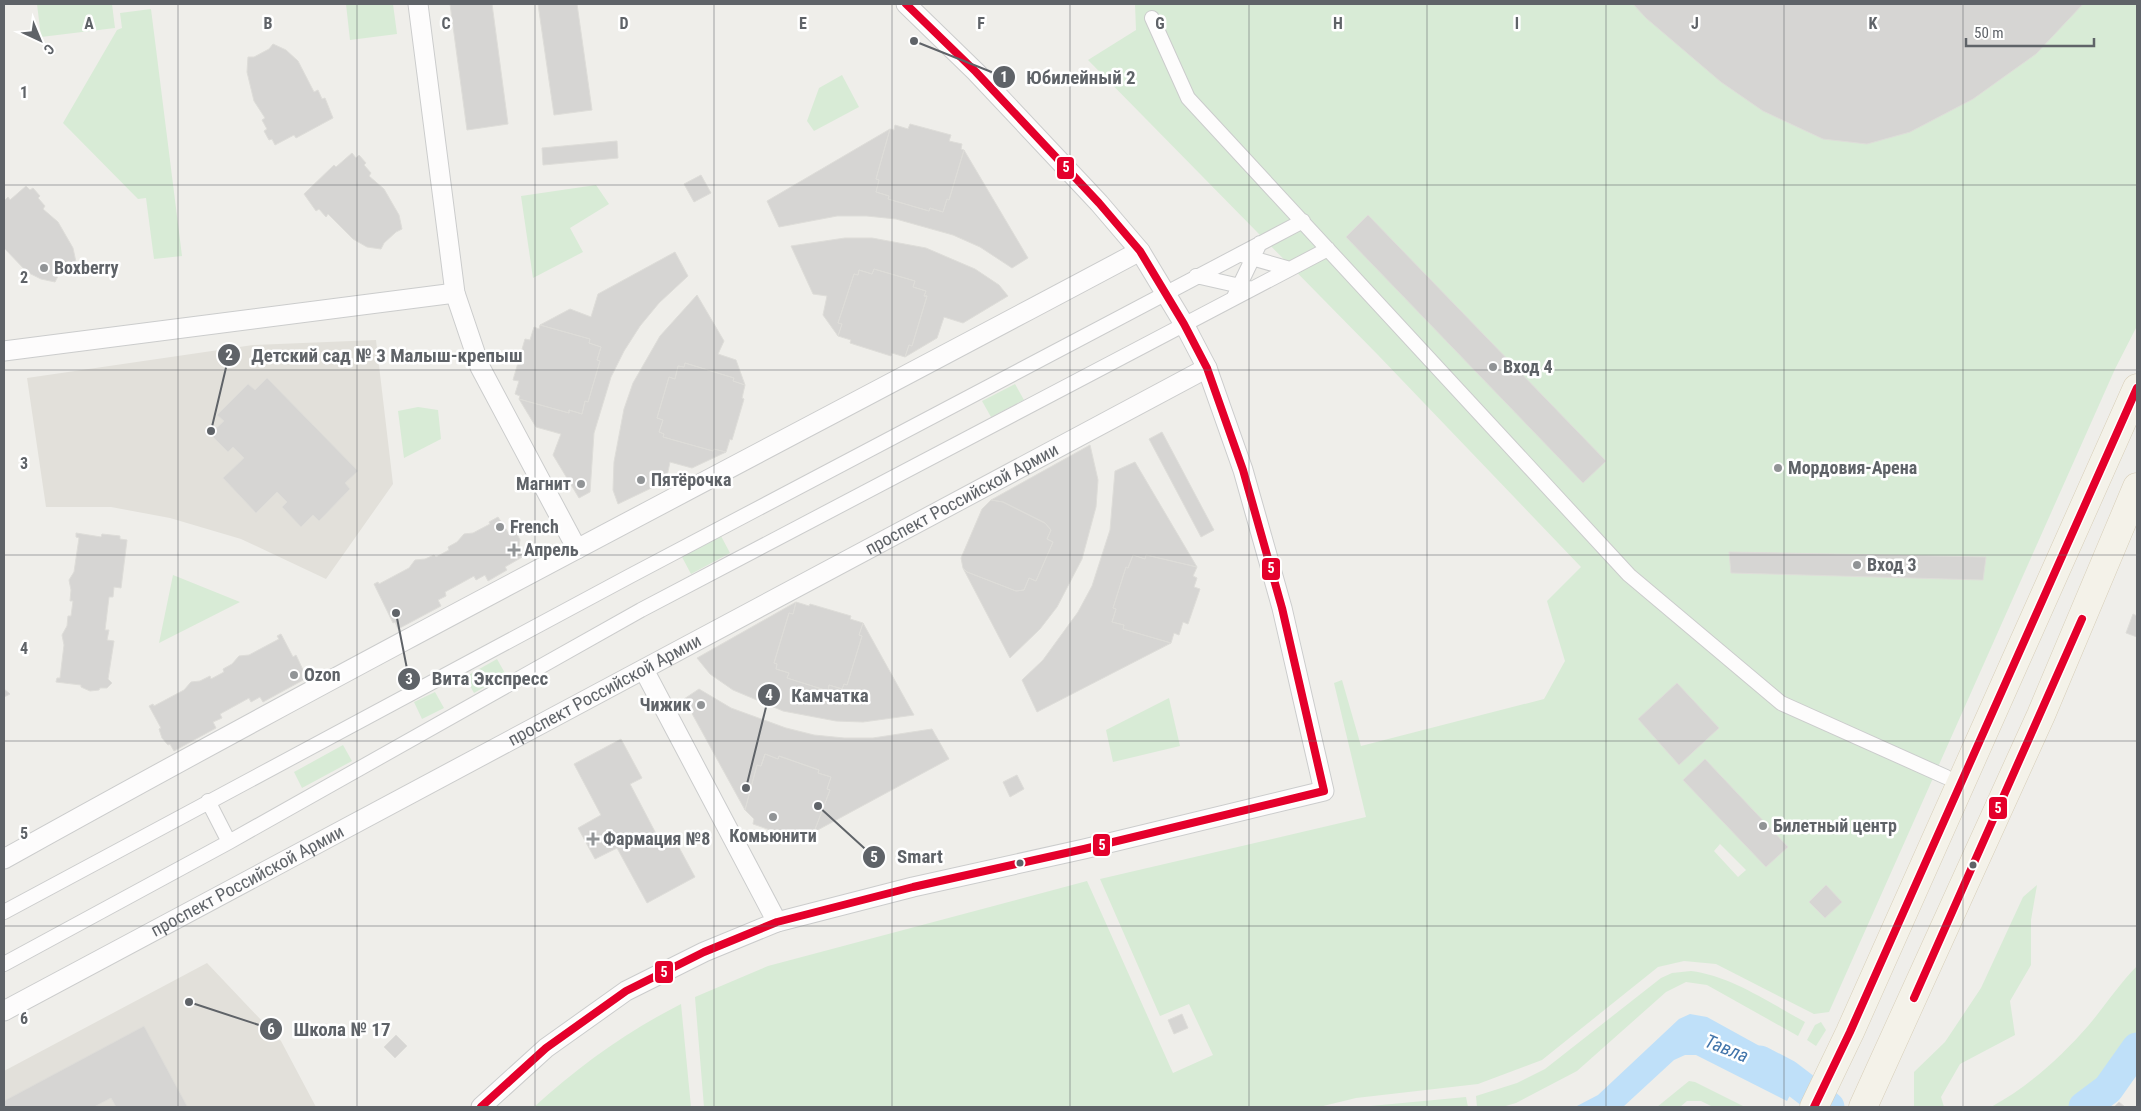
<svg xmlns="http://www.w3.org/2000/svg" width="2141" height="1111" font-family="'Roboto Condensed',sans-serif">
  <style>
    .education { fill: #e2e0da }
    .green { fill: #d8ebd6; fill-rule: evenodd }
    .water { fill: #bfe0f9 }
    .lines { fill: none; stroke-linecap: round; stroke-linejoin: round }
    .river { stroke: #bfe0f9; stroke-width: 31 }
    .building { fill: #d6d5d3; stroke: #deddd9 }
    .pedestrian-casing { stroke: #cbcccc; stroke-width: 16 }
    .minor-casing { stroke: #cbcccc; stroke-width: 21 }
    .primary-casing { stroke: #d7ceb8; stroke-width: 29 }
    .pedestrian { stroke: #fdfcfc; stroke-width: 14 }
    .minor { stroke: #fdfcfc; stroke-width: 19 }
    .primary { stroke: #f4f2e9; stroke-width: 28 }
    .bus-1-casing { stroke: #fff; stroke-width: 11 }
    .bus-1 { stroke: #e4002b; stroke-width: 8 }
    .grid { fill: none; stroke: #5f6368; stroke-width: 1; stroke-opacity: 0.55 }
    .poi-dot { fill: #919496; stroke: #fff; stroke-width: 2 }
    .bus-dot { fill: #5f6368; stroke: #fff; stroke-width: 2 }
    .labels { text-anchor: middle; stroke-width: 5; stroke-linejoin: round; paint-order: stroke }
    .poi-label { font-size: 18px; font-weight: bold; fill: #5f6368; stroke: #fff; text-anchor: start }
    .street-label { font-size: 18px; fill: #5f6368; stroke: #fff }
    .water-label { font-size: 19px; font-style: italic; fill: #4174aa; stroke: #fff }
    .grid-label { font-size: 16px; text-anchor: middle; font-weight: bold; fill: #5f6368; stroke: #fff; stroke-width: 5; stroke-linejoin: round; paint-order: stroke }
    .leader { fill: none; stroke: #5f6368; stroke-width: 2 }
    .callout-dot { fill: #5f6368; stroke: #fff; stroke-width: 2 }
    .mark-label { font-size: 15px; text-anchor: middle; font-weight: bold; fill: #fff }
    .callout-label { font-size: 19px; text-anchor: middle; font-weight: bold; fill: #5f6368; stroke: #fff; stroke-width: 5; stroke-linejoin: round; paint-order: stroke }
    .line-badge { stroke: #fff; stroke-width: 2 }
    .badge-label { font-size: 14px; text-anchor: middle; font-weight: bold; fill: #fff }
  </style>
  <rect width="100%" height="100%" fill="#efeeea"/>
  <path class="education" d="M376,340L393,484L326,579L241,539L170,518L111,507H46L27,378L253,345Z
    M207,963L281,1041L316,1107H4V1071Z"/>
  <path class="green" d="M37,4H112L115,28L41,37Z
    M346,4H393L397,34L350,40Z
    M1135,4H2137V326L2115,369L1829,1012L1814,1014L1716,964L1684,961L1658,967L1542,1060L1478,1084L1356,1098L1319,1107H704L695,997L768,966L1087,881L1173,1073L1213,1055L1189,1004L1160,1016L1100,879L1366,817L1334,683L1342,680L1361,746L1544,699L1565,661L1547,601L1581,567L1378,355L1088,60L1136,30ZM1720,844L1746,870L1738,877L1714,851Z
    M151,9L182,256L154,259L146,198L138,199L63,123L117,30L122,28L120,13Z
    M842,75L859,107L814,131L807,121L819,88Z
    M596,185L609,204L570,228L583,252L533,278L521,196Z
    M1015,384L1024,400L991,417L982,401Z
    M418,407L438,410L441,439L404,458L398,411Z
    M721,536L730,553L691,574L682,557Z
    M173,575L240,602L159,643Z
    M497,659L506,675L474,693L465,677Z
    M435,692L444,708L422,719L414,702Z
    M1169,698L1180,746L1113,762L1106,730Z
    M343,745L352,761L302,788L294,772Z
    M2037,885L2031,920V965L2010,1001L2015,1035L1960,1064L1941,1097L1944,1107H1914V1072L1945,1042L1981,988L2023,897Z
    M2137,966V1064L2098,1107H1991C2028,1087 2061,1057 2088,1026C2105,1006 2119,984 2137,966Z
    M1691,971C1731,976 1770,1003 1805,1022L1798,1036L1707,985L1686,982L1666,992L1577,1071L1516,1103L1502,1107H1477L1476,1096L1517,1083L1545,1069L1661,978L1672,973Z
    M681,1004L691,1107H534C579,1066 626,1032 681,1004Z
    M1821,1022L1826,1030L1816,1046L1807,1040L1815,1025Z
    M1689,1081L1695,1082L1745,1107H1713L1701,1101H1687L1680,1107H1657Z
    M1466,1097L1468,1107H1360Z"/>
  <path class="water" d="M1690,1014L1707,1017L1803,1070L1787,1101L1696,1055H1685L1674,1060L1623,1107H1575L1598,1095L1679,1019Z"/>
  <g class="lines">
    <path class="river" d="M1760,1061L1787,1075L1829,1107
      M2084,1107L2108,1089L2137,1048"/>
  </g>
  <path class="building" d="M450,4H496H492L508,124L467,130Z
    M538,4H577L592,110L554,115Z
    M1633,4H2083L2036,54L1973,99L1910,132L1867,144L1823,139L1763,111L1721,82L1646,18Z
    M273,44L286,50L298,61L314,92L318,90L322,99L325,98L333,118L296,138L294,135L275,145L272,139L269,140L264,131L267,129L262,120L265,118L254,101L247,72L248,57H254L269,49Z
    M910,124L951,135L949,141L962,144L961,149L964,150L949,200L947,199L943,212L930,208L929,211L888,199L889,196L876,192L879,180L876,179L890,129L894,130L895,125L908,129Z
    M890,129L876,179L879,180L876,192L889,196L888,199L929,211L930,208L943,212L947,199L949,200L964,150L1028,258L1012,268L980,247L953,235L896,219L867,216H837L779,227L767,201Z
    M617,141L618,158L543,165L542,148Z
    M352,153L356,158L359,155L366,163L364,165L371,173L369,176L384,189L399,215L402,229L396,232L384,243L381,249L367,247L353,239L328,214L326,217L319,209L316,211L304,194L334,165L336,167Z
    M701,175L711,193L694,202L684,184Z
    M26,186L30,190L33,188L40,196L38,198L45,206L43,209L58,222L73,248L76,262L70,265L58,276L55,282L41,279L27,272L4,248V201L8,197L10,200Z
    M1368,215L1606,461L1583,483L1346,237Z
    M845,238H872L926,248L975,269L999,285L1008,296L963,323L944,317L937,338L905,357L909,345L912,346L927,296H924L926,291L913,287L915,281L874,269L872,274L859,270L858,275L854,274L838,323L842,324L838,336L823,315L827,296L813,294L791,246Z
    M675,252L688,276L659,303L640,326L624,351L611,377L594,433L590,492L579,498L553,455L561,434L536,427L519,399L569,413V410L582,414L585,401L588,402L600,361L597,360L601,347L589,343L590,339L540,325L570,309L591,317L598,294Z
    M874,269L915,281L913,287L926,291L924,296H927L912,346L909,345L905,357L892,353L891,356L850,343L851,340L838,336L842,324L838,323L854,274L858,275L859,270L872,274Z
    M697,295L724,341L718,354L736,360L745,385L733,381L734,378L685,363L684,367L678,366L675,379L669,377L657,418L663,420L659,432L664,434L663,437L713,451L714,449L726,452L692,468L670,462L666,481L618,504L613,490L614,462L624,409L633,383L660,336Z
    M540,325L590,339L589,343L601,347L597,360L600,361L588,402L585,401L582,414L569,410V413L519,399L520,396L515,394L519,381L513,380L525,339L530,340L534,327L539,329Z
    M685,363L734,378L733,381L745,385L742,398L744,399L732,440L730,439L726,452L714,449L713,451L663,437L664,434L659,432L663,420L657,418L669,377L675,379L678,366L684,367Z
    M267,378L358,471L345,483L350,489L319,521L313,515L301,527L282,507L287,502L277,492L256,513L223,478L244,458L233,447L228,452L210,434L224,421L217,415L248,384L255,390Z
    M1162,432L1214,530L1201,537L1149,439Z
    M1090,445L1098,480L1096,507L1082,559L1057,607L1040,629L1010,658L963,568L967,572L1016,591L1024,590L1029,578L1036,581L1053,542L1047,539L1051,530L1045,523L1003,502L991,500Z
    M1135,462L1197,567L1146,555L1145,559L1133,555L1128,568L1126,567L1113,608L1116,609L1112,622L1124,625L1123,629L1171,643L1037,712L1022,680L1043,660L1078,612L1092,586L1110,530L1115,471Z
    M991,500L1003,502L1045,523L1051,530L1047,539L1053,542L1036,581L1029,578L1024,590L1016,591L967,572L963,568L961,558L982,509Z
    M498,517L508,532H516L520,540L519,546L524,556L505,567L507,570L488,581L485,575L476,580L474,576L445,592L446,596L438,600L441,606L398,629L395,622L393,623L374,584L378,582L379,584L409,568L415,560L425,559L434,555L436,557L449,550L448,547L457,542L464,534L473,533L490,524L489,522Z
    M76,533L101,537L102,534L120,536V539L127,540L121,588L114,587L113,597H109L105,630H109L107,640L114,641L108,679L112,683L107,688H100L99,690L90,691L81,687V685L56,682L57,678H60L64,645L62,635L67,626L68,616H71L73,601H70L71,590L69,580L74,572L79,538L76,537Z
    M1729,552L1986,557L1983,580L1731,573Z
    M1133,555L1145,559L1146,555L1197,567L1193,576L1197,578L1194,587L1200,589L1188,624L1183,622L1179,635L1174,633L1171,643L1123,629L1124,625L1112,622L1116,609L1113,608L1126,567L1128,568Z
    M796,602L809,606L810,604L851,616L850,619L863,623L859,635L862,636L847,685L844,684L842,689L829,685L828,691L787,678L789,673L776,669L777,664L774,663L789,613L793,614Z
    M796,602L793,614L789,613L774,663L777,664L776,669L789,673L787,678L828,691L829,685L842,689L844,684L847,685L862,636L859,635L863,623L914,715L863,722L836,721L783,711L733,690L710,674L697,658Z
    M2133,614L2137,616V637L2126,633Z
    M281,634L293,657L296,655L304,672L302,673L305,679L263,702L260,697L251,702L249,698L220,714L222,718L213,722L216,728L174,751L170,744L168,745L162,738L159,729L161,728L149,706L153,704L154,706L184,690L191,682L200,681L210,676L211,679L224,672L223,669L232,664L239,656L249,655L279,639L277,636Z
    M1677,683L1719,728L1679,765L1638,719Z
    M4,689L10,694L4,697Z
    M699,689L731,708L786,728L814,735L844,738H873L932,729L949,759L814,832L830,790L827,789L831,777L818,773L819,770L779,756L778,759L765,754L761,766L757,765L745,810L684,699Z
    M621,739L642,778L630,784L663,847L675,840L695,877L647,903L617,848L595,859L578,828L601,815L574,764Z
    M765,754L778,759L779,756L819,770L818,773L831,777L827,789L830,790L814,832L795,833L793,838L753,824L754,819L745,810L757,765L761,766Z
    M1705,759L1788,847L1766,867L1683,780Z
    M1017,775L1024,789L1010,797L1003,782Z
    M1826,885L1842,902L1825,918L1809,902Z
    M1182,1014L1188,1028L1174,1034L1168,1020Z
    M144,1026L187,1106L190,1107H116L111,1098L94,1107H4V1101Z
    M396,1035L407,1046L395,1058L384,1047Z
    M2119,1102L2125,1107H2114Z"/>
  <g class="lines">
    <defs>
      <path id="pedestrian" d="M1152,18L1188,98L1629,575L1781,703L1946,777
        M1245,256L1290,269
        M1196,276L1249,288
        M1234,297L1260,243
        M208,801L229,842
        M4,912L630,576L1303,221
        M4,964L229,842L641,610L1328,249"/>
      <g id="minor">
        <path d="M418,4L455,293L480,367L577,549"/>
        <path d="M4,351L455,293"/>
        <path d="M644,670L777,922"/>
        <path d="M4,859C379,650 761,453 1140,251"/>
        <path id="s1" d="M4,1011L1207,368"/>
        <path d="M481,1107L546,1048L626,991L704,952L777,922L913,887L1084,849L1324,791L1282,608L1243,470L1207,368L1184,324L1140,251L1099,203L976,72L906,4"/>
      </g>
      <path id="primary" d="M1814,1107L1850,1032L2137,388
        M1863,1107L2041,715L2137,487"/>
    </defs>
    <use href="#pedestrian" class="pedestrian-casing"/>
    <use href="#minor" class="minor-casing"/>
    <use href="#primary" class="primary-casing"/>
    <use href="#pedestrian" class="pedestrian"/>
    <use href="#minor" class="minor"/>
    <use href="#primary" class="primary"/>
    <defs>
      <path id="bus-1" d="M1914,998L2082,619
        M481,1107L546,1048L626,991L704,952L777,922L913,887L1084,849L1324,791L1282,608L1243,470L1207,368L1184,324L1140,251L1099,203L976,72L906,4
        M1814,1107L1850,1032L2137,388"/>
    </defs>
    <use href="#bus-1" class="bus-1-casing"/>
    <use href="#bus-1" class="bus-1"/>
  </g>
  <path class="grid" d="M178,4V1107M357,4V1107M535,4V1107M714,4V1107M892,4V1107M1070,4V1107M1249,4V1107M1427,4V1107M1606,4V1107M1784,4V1107M1963,4V1107M4,185H2137M4,370H2137M4,555H2137M4,741H2137M4,926H2137"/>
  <g class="poi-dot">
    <circle cx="44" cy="268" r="5"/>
    <circle cx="1493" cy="367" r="5"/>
    <circle cx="1778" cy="468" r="5"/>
    <circle cx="641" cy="480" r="5"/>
    <circle cx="581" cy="484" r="5"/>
    <circle cx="500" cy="527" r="5"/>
    <path d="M511.5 542.5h5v5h5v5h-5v5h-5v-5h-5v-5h5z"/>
    <circle cx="1857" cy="565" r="5"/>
    <circle cx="294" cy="675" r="5"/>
    <circle cx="701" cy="705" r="5"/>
    <circle cx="773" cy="817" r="5"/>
    <circle cx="1763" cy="826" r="5"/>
    <path d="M590.5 831.5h5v5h5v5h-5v5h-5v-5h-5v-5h5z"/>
  </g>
  <g class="bus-dot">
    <circle cx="1020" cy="863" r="4.5"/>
    <circle cx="1973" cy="865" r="4.5"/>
  </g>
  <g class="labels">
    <g class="poi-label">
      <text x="54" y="274">Boxberry</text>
      <text x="1503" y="373">Вход 4</text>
      <text x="1788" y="474">Мордовия-Арена</text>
      <text x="651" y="486">Пятёрочка</text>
      <text x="571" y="490" text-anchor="end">Магнит</text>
      <text x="510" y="533">French</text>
      <text x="524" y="556">Апрель</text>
      <text x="1867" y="571">Вход 3</text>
      <text x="304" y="681">Ozon</text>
      <text x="691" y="711" text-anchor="end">Чижик</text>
      <text x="1773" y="832">Билетный центр</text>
      <text x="773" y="842" text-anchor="middle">Комьюнити</text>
      <text x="603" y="845">Фармация №8</text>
    </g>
    <g class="street-label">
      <text dy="6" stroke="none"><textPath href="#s1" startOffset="1086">проспект Российской Армии</textPath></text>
      <text dy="6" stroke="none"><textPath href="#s1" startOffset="681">проспект Российской Армии</textPath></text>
      <text dy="6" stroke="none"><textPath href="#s1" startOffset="276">проспект Российской Армии</textPath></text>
    </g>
    <g class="water-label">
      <text transform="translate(1727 1048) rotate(22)" y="7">Тавла</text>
    </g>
  </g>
  <g class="grid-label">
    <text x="89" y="29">A</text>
    <text x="268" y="29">B</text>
    <text x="446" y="29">C</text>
    <text x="624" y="29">D</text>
    <text x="803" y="29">E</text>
    <text x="981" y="29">F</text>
    <text x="1160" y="29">G</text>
    <text x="1338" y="29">H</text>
    <text x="1517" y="29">I</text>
    <text x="1695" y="29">J</text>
    <text x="1873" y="29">K</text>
    <text x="24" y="98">1</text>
    <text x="24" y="283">2</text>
    <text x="24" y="469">3</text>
    <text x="24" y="654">4</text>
    <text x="24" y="839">5</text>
    <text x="24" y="1024">6</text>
  </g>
  <path class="leader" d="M914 41L1004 77M211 431L229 355M396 613L409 679M746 788L769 695M818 806L874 857M189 1002L271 1029"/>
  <g class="callout-dot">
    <circle cx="914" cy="41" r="5"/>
    <circle cx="211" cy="431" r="5"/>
    <circle cx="396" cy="613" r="5"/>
    <circle cx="746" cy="788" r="5"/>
    <circle cx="818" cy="806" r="5"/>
    <circle cx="189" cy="1002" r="5"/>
    <circle cx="1004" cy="77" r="12"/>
    <circle cx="229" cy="355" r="12"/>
    <circle cx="409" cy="679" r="12"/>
    <circle cx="769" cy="695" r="12"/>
    <circle cx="874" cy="857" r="12"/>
    <circle cx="271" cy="1029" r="12"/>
  </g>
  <g class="mark-label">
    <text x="1004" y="82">1</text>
    <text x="229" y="360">2</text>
    <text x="409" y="684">3</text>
    <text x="769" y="700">4</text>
    <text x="874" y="862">5</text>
    <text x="271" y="1034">6</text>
  </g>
  <g class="callout-label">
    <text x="1081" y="84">Юбилейный 2</text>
    <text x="387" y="362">Детский сад № 3 Малыш-крепыш</text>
    <text x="490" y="685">Вита Экспресс</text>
    <text x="830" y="702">Камчатка</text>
    <text x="920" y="863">Smart</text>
    <text x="342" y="1036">Школа № 17</text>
  </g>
  <g class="line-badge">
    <rect x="1056" y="156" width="19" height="24" rx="5" fill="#e4002b"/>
    <rect x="1261" y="557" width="20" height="24" rx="5" fill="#e4002b"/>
    <rect x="1988" y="796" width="20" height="24" rx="5" fill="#e4002b"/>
    <rect x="1092" y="833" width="19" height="24" rx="5" fill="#e4002b"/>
    <rect x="654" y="960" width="20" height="24" rx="5" fill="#e4002b"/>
  </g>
  <g class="badge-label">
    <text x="1066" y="172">5</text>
    <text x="1271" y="573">5</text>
    <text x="1998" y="813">5</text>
    <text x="1102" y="850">5</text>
    <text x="664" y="977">5</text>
  </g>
  <rect width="2141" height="1111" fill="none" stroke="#5f6368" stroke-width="10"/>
  <g transform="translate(40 40) rotate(136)" stroke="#ffffff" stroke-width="4" paint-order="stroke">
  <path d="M0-4L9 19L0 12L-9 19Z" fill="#5f6368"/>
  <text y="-8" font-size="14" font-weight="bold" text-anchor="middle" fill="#5f6368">С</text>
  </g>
  <path d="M1966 38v8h128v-8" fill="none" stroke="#5f6368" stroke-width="2.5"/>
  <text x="1974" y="38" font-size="15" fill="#5f6368" stroke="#ffffff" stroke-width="4" paint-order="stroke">50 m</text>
</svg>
